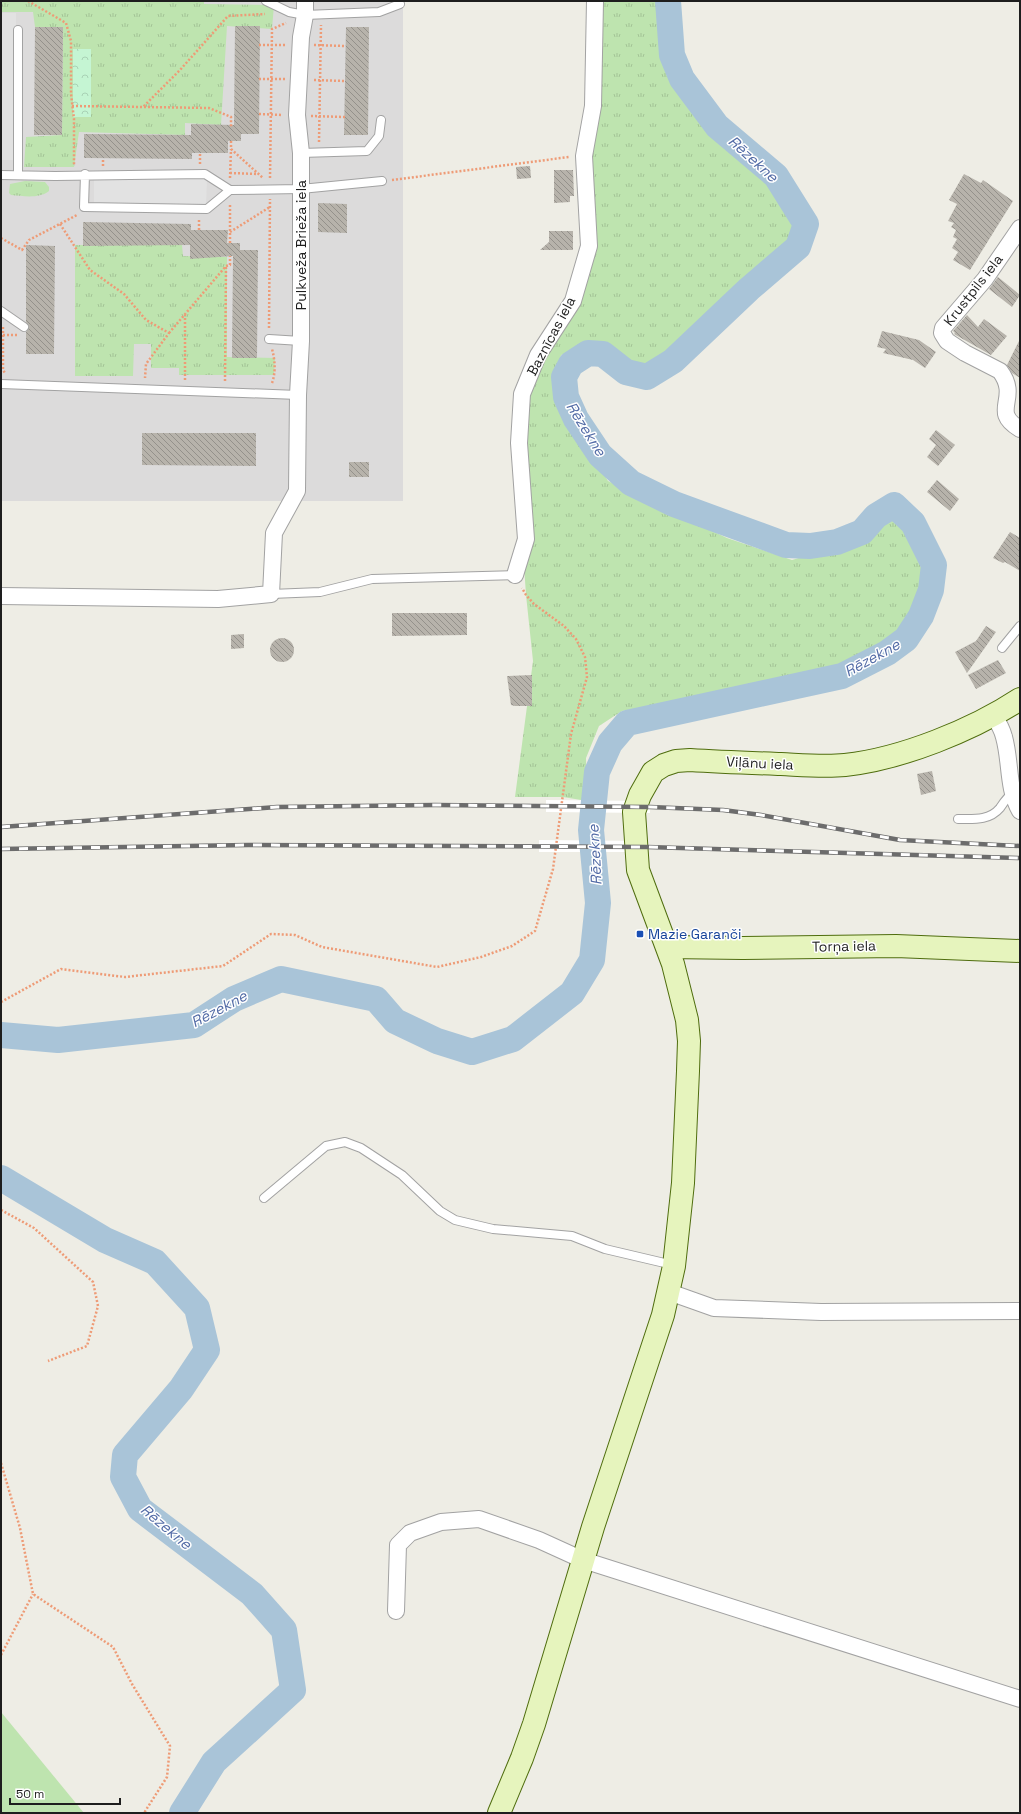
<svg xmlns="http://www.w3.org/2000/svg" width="1021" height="1814" font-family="'Space Grotesk',sans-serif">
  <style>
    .residential { fill: #dcdbdb }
    .grass { fill: url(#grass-tufts) }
    .park { fill: url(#park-crowns) }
    .garden { fill: #bee4af }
    .parking { fill: #e2e2e2 }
    .pier { fill: #fff }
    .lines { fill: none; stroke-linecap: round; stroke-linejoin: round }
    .river { stroke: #a9c4d8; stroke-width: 26 }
    .building { fill: url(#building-back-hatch) }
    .lane-casing { stroke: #a2a2a2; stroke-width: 10 }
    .street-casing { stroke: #a2a2a2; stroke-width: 18 }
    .secondary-casing { stroke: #4f6d0e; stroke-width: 24 }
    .path { stroke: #ee9b76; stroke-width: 2.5; stroke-dasharray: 2 2; stroke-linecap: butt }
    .lane { stroke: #fff; stroke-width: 8 }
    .street { stroke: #fff; stroke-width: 16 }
    .secondary { stroke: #e6f4bd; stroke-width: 22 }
    .rail-casing { stroke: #6c6c6c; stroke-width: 4.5 }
    .rail { stroke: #fff; stroke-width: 3; stroke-dasharray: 9; stroke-linecap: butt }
    .transit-dot { fill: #1a4fb4; stroke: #fff; stroke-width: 1.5 }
    .labels { text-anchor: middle; stroke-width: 3; stroke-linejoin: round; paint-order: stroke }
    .street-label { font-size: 14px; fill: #1e1e1e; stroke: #fff }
    .transit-label { font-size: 14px; fill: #164399; stroke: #fff; text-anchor: start }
    .water-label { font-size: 15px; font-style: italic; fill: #526ba6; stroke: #fff }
  </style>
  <defs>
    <pattern id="grass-tufts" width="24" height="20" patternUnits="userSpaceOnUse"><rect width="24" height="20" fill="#bee4af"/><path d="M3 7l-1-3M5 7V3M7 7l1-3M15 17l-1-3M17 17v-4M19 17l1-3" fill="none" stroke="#a3c396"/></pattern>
    <pattern id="park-crowns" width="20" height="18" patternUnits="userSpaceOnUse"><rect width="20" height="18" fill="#c5f5d3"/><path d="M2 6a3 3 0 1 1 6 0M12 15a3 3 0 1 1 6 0" fill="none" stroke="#a9d2b5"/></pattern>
    <pattern id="building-back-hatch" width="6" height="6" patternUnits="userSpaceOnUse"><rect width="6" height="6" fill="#b7b3ab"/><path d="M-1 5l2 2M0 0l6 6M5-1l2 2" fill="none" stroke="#94918b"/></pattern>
  </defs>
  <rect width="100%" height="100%" fill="#eeede5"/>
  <path class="residential" d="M1,1H403V501H1Z"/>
  <path class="grass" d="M1,1H204V4L274,5L272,29L227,26L221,125L185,123V135L79,132L74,167H24L26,137L62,135L63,28L35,27L33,12H1Z
    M596,1H667L672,55L682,79L717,126L776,176L806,224L798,247L749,289L673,361L647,377L604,344L561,355L556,394L608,481L727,538L792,560L867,538L862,532L894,505L931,590L887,653L842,676L622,711L599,726L586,758L587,801L563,797H515L533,661L526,595L523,550L522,394L573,301L589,246Z
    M25,181L45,182L49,187V191C39,199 23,196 11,195L9,193L10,184Z
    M75,245H182L183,256L227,257V357L275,358L274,375H179V368H151V344H134L133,376H75Z"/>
  <path class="park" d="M73,49H91V117H73Z"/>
  <path class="garden" d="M1,1712L84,1813H1Z"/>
  <path class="parking" d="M2,13H16V160H2Z
    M94,177L207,179L206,206L94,204Z"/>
  <path class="pier" d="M546,800L650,801V813L546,812Z
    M539,840L646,841L647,852H539Z"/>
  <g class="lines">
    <path class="river" d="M1,1035L58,1040L194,1025L234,999L281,979L376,999L395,1021L437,1041L472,1052L513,1039L572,993L592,960L598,903L591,830L597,772L610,743L627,723L842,676L887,653L906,639L921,616L931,590L934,565L913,523L894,505L876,516L862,532L837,542L810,546L786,545L674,504L631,483L600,455L576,419L566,397L564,377L571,364L588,353L603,354L626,372L647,377L673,361L749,289L798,247L806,224L776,176L717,126L682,79L672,55L668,1
      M1,1178L105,1240L155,1262L197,1308L207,1350L181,1389L125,1455L123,1477L140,1509L252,1594L284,1630L293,1690L214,1762L182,1813"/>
  </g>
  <path class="building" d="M235,26H260L259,134H241V141H228V153H192V159L84,158V134L191,135V124L234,125Z
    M35,27H63L62,135H34Z
    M346,27H369L368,135H344Z
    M530,166L531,178L517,179L516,167Z
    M554,170H573L574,196H570V202L554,203Z
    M964,174L981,183L983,180L1013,201L970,270L953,260L958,252L952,248L957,239L953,237L956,230L951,227L954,223L948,221L957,204L949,200Z
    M318,203L347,204V233L318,232Z
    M83,222L191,224V230H228L227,243H240V250H258L257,358H232L233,256L190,259V245L83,246Z
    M549,231H573V250H540L549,242Z
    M26,245L55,246L54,354H26V332L29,327L26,322Z
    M998,277L1020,295L1012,307L989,289Z
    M967,315L978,327L984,319L1007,336L991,355L954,334L955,333L953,331Z
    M882,331L919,340L936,352L925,368L913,360L883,353L886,349L877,347Z
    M1020,339V378L1012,373L1007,365Z
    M936,430L955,445L938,466L927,457L936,445L929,439Z
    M142,433H256V466L142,465Z
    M349,462H369V477H349Z
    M937,480L959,499L950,511L927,492Z
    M1010,532L1020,538V571L1005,562L1003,563L993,558Z
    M392,613H467V635L392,636Z
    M986,626L996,632L967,673L955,652L976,641Z
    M244,634V648L231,649V635Z
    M270 650a12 12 0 1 1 24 0a12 12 0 1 1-24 0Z
    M998,660L1006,673L976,689L968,675Z
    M532,675V706H515L511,705L507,676Z
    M932,771L936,791L921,795L917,774Z"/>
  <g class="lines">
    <defs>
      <path id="lane" d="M266,1L289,12L305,15L379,12L400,4
        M18,30V175
        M301,153L367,151L379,136L381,120
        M85,174L84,207L207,209L230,190
        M1,175L55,176L205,174L230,190L301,189L382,181
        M1,311L24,327
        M269,339L301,341
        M1,384L298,395
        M271,594L320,592L372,579L515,575
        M1002,648L1020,626
        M958,819C973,819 989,821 1000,808C1004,802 1007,797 1013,793
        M264,1198L326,1146L345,1142L361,1148L402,1175L440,1211L455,1220L493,1229L572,1236L605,1249L673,1265"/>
      <path id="street" d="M1020,228L985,279L943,328L942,333L947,341L965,353L1000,371C1021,399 989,411 1020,429
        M515,575L526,539L519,443L522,394L538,355L573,301L589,246L584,156L593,106L595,1
        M1,596L218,599L271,594L274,533L297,491L298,395L301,341V153L297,115L301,37L305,15V1
        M993,715C998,722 1002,729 1004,737C1011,762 1007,788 1020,811
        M669,1292L714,1308L821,1312L1020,1311
        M396,1611L398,1545L410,1533L441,1522L479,1519L539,1540L583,1560L1020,1699"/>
      <path id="secondary" d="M667,947L743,948L896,946L1020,951
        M499,1813L522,1758L534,1724L593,1527L663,1315L674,1266L683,1183L688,1071L689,1041L687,1020L673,964L638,870L634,812L640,795L653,772L664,765L676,761L690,760C720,762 751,763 781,764C802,765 824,767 845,765C901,759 973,730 1020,699"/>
    </defs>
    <use href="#lane" class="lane-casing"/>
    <use href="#street" class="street-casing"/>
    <use href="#secondary" class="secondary-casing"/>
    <path class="path" d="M28,1L66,23L71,41V94L74,119V166
      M259,45H287
      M314,45L345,46
      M259,79H285
      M314,80L345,81
      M72,106L143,107L180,70L228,16L265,14
      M144,107L209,108L231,117V127
      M259,114L282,115
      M311,116L345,117
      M231,141V149L263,178
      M319,142L321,25
      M200,164V153
      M103,166V158
      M230,173L258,174
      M230,178L231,149
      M270,178L272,29L286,23
      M392,180L569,157
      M60,224L90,270L124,294L146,320L169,333L146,364L145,378
      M199,230V218
      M230,232L270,207
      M1,238L22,250L29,240L77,215
      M230,243V203
      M3,327V370L5,373
      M269,328L270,199
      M169,333L226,266L230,265V256
      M3,335H17
      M185,380V315
      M225,381L226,266
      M272,383C276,372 275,360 272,349
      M1,1002L61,969L125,977L223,966L271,934L295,935L322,947L437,967L481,957L512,946L535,931L553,869L571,734L587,677L585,657L576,639L564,626L534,604L526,595L522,588
      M1,1210L34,1228L93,1282L98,1306L87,1346L48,1361
      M1,1463L20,1528L33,1594L113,1647L132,1684L170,1746L167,1777L144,1813
      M1,1655L33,1594"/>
    <use href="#lane" class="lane"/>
    <use href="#street" class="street"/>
    <use href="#secondary" class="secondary"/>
    <defs>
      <path id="rail" d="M1,827L277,807L435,805L650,807L723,810L761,815L900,840L1020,846
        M1,849L248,845L647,847L1020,858"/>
    </defs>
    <use href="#rail" class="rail-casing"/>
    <use href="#rail" class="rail"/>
  </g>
  <rect class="transit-dot" x="636" y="930" width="8" height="8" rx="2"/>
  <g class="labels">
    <g class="street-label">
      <text transform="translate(301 245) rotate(-90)" y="5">Pulkveža Brieža iela</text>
      <text transform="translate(973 290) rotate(-52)" y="5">Krustpils iela</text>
      <text transform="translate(551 336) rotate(-62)" y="5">Baznīcas iela</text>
      <text transform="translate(760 763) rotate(3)" y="5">Viļānu iela</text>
      <text transform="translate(844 946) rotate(-1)" y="5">Torņa iela</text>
    </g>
    <g class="transit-label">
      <text x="648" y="939">Mazie Garanči</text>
    </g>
    <g class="water-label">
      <text transform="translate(753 159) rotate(42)" y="5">Rēzekne</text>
      <text transform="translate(586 429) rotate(58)" y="5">Rēzekne</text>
      <text transform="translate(872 658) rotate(-29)" y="5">Rēzekne</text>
      <text transform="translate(595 855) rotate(-93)" y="5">Rēzekne</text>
      <text transform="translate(219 1009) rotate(-28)" y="5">Rēzekne</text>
      <text transform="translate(166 1527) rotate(40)" y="5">Rēzekne</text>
    </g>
  </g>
  <rect width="1021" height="1814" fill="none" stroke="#1e1e1e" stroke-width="4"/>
  <path d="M10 1798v6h110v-6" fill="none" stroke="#1e1e1e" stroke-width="2"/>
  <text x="16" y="1798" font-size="12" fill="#1e1e1e" stroke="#ffffff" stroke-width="3" paint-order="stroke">50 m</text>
</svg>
